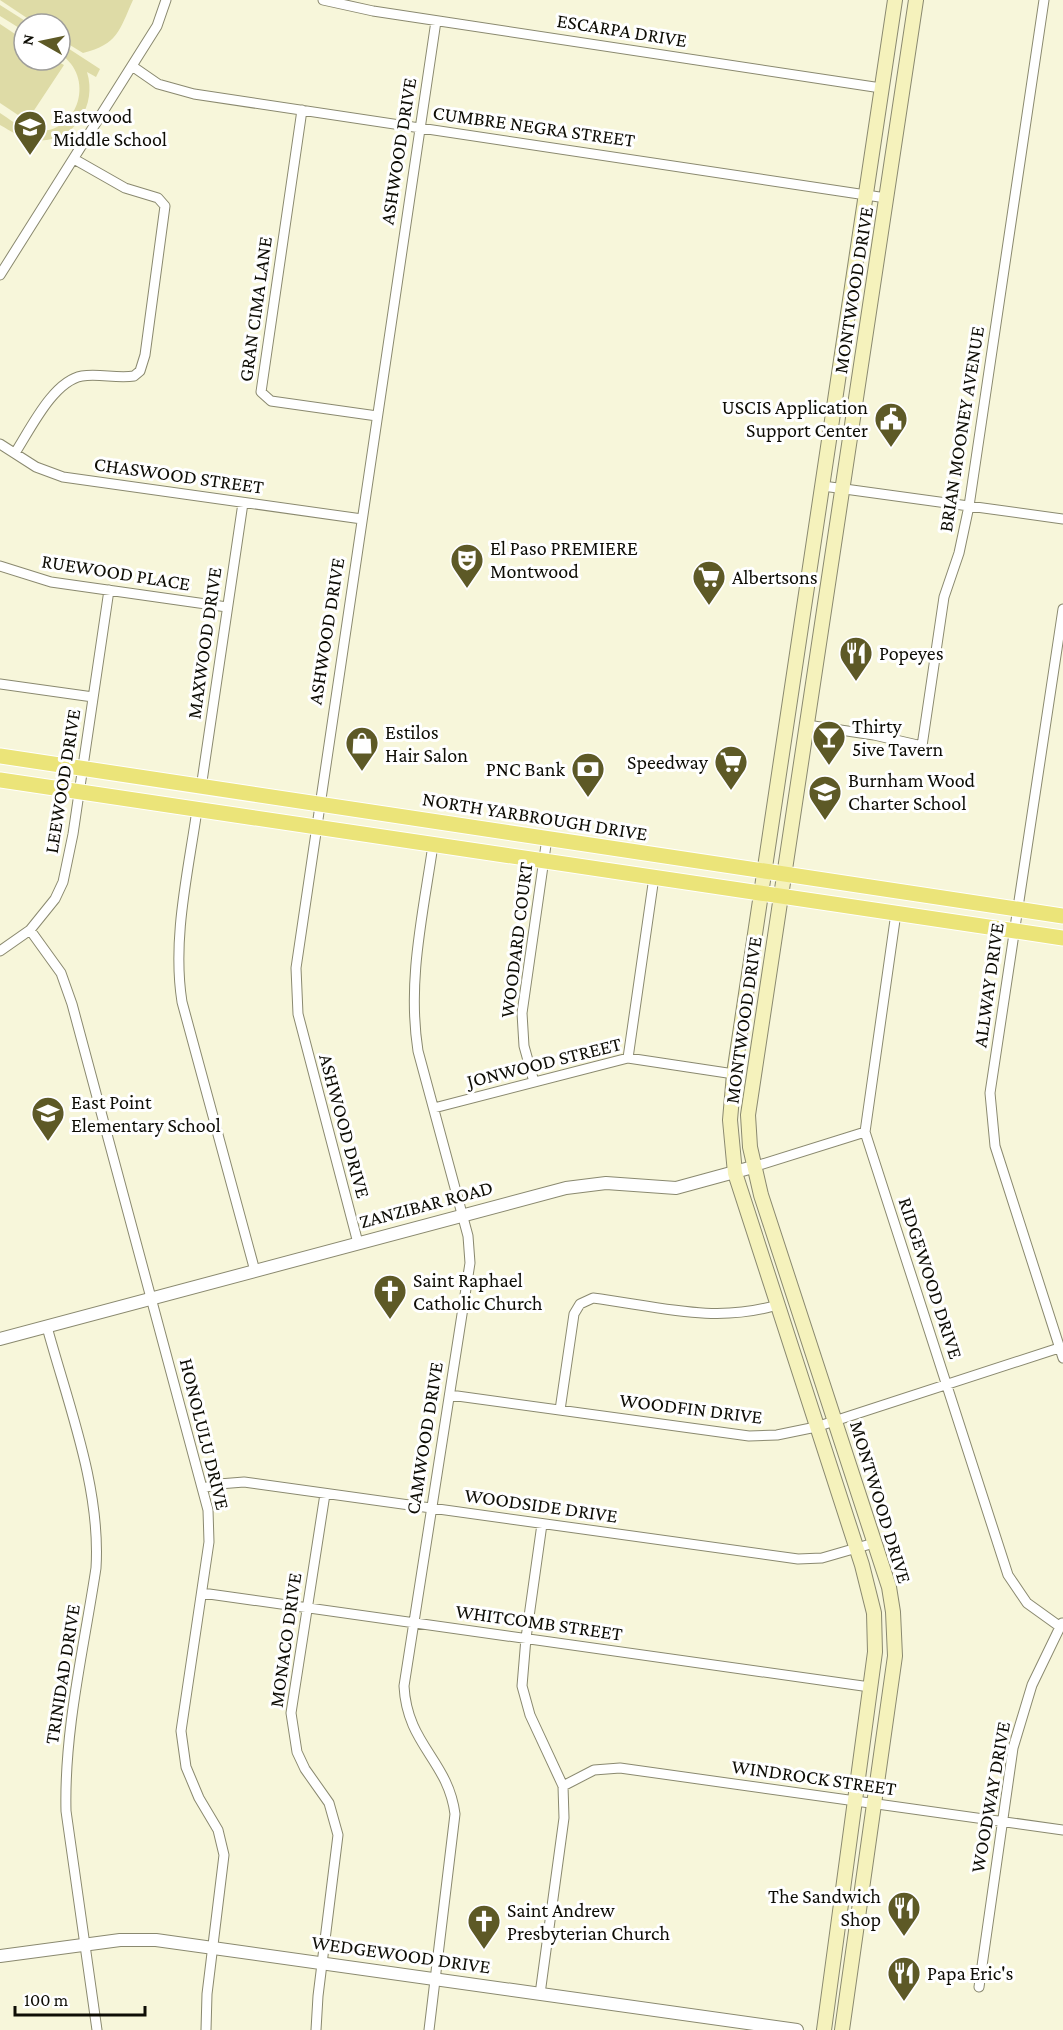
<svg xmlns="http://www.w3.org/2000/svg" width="1063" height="2030" font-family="'Crimson Pro',serif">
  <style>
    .pitch { fill: #dedba6 }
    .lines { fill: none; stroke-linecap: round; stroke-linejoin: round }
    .minor-casing { stroke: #8a896f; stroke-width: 11 }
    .tertiary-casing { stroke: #8a896f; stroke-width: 14 }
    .secondary-casing { stroke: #8a896f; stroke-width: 16 }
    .primary-casing { stroke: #fff; stroke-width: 17 }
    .minor { stroke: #fff; stroke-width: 9 }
    .tertiary { stroke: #fff; stroke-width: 12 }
    .secondary { stroke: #f5f2bc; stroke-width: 14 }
    .primary { stroke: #ebe479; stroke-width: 15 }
    .labels { text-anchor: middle; stroke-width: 6; stroke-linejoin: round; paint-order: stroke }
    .street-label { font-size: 20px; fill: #0e0d05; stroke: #fff }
    .poi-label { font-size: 20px; fill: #0e0d05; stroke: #fff; text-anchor: start }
  </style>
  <rect width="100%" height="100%" fill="#f7f6da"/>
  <path class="pitch" d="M0,0H133C119,31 118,44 83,53L60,39V24H36Z
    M0,5L30,24H24V31L0,16Z
    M0,24L24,40V60H55L64,65L27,121L0,103Z
    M60,43L100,69L96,77L87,72C98,107 72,145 34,140C21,139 11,131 0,125V113C9,119 18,126 29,129C75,142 99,79 60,54Z"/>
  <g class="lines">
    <defs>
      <path id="minor" d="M323,0L373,11L881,88
        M132,66L158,84L194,94L886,198
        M302,110L261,392L271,401L377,416
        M0,275L157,26L166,0
        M0,444L36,467L63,477L362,519
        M15,453C30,430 53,381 82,376C99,373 117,379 134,376L140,371L145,355L165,206L158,198L125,188L74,159
        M823,486L1063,519
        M0,566L51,582L227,607
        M1063,609L990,1093L995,1146L1063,1358
        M0,684L93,697
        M807,725L874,735L922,746L944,597L959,553L969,506L1044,0
        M201,788L243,503
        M197,810C188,873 172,939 182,1002L255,1271
        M896,913L865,1132L1008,1575L1027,1603L1059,1626
        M30,930L61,973L72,1004L208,1510L209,1542L181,1731L186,1767L199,1798L218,1830L224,1855L207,1994L206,2030
        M0,951L30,930L55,899L63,882L73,834L109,590
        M628,1058L654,877
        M534,1082L524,1046L522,1013L547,838
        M434,1108L628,1058L734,1074
        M753,1167L865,1132
        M358,1243L298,1014L296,968L436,21
        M47,1327C68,1404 101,1488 96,1568C84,1648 64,1730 66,1811L97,2030
        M450,1395L749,1436L777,1435L816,1427L1059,1348
        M560,1410L574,1314L580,1304L593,1298C656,1306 715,1324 777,1305
        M203,1488L219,1484L244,1482L798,1559L822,1558L874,1543
        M202,1593L870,1687
        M563,1786L594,1770L620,1768L1063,1830
        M979,1987L1013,1748L1032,1685L1062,1623
        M540,1994L564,1818L563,1786L530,1715L522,1686L526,1638L542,1524
        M316,2030L318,1996L338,1835L329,1803L305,1769L297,1752L291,1713L325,1494
        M429,2030L455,1814C448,1760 407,1745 404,1686L470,1263L468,1236L418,1051C407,981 423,914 433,845"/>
      <path id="tertiary" d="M0,1339L566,1188L606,1183L676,1188L753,1167
        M0,1956L120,1940H156L797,2030"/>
      <path id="secondary" d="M824,2030L875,1652L874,1613L862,1565L735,1173L730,1120L734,1074L895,0
        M842,2030L895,1656L893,1612L889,1587L761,1195L750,1147L748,1115L916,0"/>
      <path id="primary" d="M0,756L1063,916
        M0,780L1063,938"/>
    </defs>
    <use href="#minor" class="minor-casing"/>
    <use href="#tertiary" class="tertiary-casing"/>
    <use href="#secondary" class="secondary-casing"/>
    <use href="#primary" class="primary-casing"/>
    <use href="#minor" class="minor"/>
    <use href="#tertiary" class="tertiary"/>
    <use href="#secondary" class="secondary"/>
    <use href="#primary" class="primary"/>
  </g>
  <defs>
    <symbol id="school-pin" viewBox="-11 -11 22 30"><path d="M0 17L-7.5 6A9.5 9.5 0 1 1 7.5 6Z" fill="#5d5926" stroke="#fff"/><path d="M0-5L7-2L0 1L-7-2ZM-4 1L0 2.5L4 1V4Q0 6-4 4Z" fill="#fff"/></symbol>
    <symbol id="civic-pin" viewBox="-11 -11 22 30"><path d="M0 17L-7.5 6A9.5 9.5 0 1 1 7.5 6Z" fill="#5d5926" stroke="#fff"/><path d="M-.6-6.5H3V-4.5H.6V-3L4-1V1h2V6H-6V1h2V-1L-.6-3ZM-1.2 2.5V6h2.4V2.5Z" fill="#fff"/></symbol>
    <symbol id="theatre-pin" viewBox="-11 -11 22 30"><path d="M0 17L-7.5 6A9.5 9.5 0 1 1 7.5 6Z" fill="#5d5926" stroke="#fff"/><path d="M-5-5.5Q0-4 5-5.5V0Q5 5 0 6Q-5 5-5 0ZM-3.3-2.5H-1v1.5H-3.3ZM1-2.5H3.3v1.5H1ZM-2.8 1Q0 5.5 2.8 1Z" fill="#fff"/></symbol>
    <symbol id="supermarket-pin" viewBox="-11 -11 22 30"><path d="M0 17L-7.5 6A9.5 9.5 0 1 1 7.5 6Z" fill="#5d5926" stroke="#fff"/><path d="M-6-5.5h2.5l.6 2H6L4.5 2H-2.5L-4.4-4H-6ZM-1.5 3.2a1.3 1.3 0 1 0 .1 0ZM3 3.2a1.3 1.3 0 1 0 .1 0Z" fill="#fff"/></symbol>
    <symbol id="restaurant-pin" viewBox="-11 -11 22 30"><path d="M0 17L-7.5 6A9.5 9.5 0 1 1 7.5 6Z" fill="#5d5926" stroke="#fff"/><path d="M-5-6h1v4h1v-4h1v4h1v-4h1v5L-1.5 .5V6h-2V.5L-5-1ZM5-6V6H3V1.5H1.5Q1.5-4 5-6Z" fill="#fff"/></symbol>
    <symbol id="bar-pin" viewBox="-11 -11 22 30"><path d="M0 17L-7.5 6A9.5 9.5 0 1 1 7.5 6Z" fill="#5d5926" stroke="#fff"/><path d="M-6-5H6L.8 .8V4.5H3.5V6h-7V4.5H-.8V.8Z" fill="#fff"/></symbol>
    <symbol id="shop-pin" viewBox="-11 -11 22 30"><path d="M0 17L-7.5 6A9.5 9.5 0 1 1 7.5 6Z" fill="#5d5926" stroke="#fff"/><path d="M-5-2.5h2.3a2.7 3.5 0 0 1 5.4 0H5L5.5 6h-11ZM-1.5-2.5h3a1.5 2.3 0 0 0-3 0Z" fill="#fff"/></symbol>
    <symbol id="bank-pin" viewBox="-11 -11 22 30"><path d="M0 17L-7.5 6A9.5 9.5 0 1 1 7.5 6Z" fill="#5d5926" stroke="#fff"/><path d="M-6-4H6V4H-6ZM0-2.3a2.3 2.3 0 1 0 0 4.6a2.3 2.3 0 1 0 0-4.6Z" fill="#fff"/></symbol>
    <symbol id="church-pin" viewBox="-11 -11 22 30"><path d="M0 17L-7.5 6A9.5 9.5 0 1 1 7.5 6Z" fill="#5d5926" stroke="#fff"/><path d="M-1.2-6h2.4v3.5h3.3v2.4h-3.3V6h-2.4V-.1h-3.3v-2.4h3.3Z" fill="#fff"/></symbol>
  </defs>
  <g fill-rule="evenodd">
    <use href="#school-pin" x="11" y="108" width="38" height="52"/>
    <use href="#civic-pin" x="872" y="400" width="38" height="52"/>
    <use href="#theatre-pin" x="448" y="541" width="38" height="52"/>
    <use href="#supermarket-pin" x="690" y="558" width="38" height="52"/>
    <use href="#restaurant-pin" x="837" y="634" width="38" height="52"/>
    <use href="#bar-pin" x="810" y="718" width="38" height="52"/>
    <use href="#shop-pin" x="343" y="724" width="38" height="52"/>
    <use href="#supermarket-pin" x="712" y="743" width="38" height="52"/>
    <use href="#bank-pin" x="569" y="750" width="38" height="52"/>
    <use href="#school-pin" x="806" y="773" width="38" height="52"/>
    <use href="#school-pin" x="29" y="1094" width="38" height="52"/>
    <use href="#church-pin" x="371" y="1272" width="38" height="52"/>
    <use href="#restaurant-pin" x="885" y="1889" width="38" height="52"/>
    <use href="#church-pin" x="465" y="1902" width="38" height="52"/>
    <use href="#restaurant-pin" x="885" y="1954" width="38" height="52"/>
  </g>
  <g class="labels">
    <g class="street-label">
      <text transform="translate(622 30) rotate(9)" y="7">ESCARPA DRIVE</text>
      <text transform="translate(534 126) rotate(8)" y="7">CUMBRE NEGRA STREET</text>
      <text transform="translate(398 151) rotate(-81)" y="7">ASHWOOD DRIVE</text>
      <text transform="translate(853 290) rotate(-81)" y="7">MONTWOOD DRIVE</text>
      <text transform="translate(255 309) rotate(-82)" y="7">GRAN CIMA LANE</text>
      <text transform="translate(961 429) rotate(-81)" y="7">BRIAN MOONEY AVENUE</text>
      <text transform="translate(179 475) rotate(8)" y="7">CHASWOOD STREET</text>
      <text transform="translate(116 572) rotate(9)" y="7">RUEWOOD PLACE</text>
      <text transform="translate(326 631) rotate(-81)" y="7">ASHWOOD DRIVE</text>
      <text transform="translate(204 643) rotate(-82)" y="7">MAXWOOD DRIVE</text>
      <text transform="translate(62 781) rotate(-81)" y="7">LEEWOOD DRIVE</text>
      <text transform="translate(535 816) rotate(9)" y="7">NORTH YARBROUGH DRIVE</text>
      <text transform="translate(516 940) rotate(-83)" y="7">WOODARD COURT</text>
      <text transform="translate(988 985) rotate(-82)" y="7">ALLWAY DRIVE</text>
      <text transform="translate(743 1020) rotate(-82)" y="7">MONTWOOD DRIVE</text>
      <text transform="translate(544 1062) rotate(-14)" y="7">JONWOOD STREET</text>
      <text transform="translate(345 1126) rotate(75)" y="7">ASHWOOD DRIVE</text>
      <text transform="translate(426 1204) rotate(-15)" y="7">ZANZIBAR ROAD</text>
      <text transform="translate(931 1278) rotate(72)" y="7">RIDGEWOOD DRIVE</text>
      <text transform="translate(691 1408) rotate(7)" y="7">WOODFIN DRIVE</text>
      <text transform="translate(205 1434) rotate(76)" y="7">HONOLULU DRIVE</text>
      <text transform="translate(424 1438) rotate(-81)" y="7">CAMWOOD DRIVE</text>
      <text transform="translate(881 1502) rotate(73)" y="7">MONTWOOD DRIVE</text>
      <text transform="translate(541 1505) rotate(8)" y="7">WOODSIDE DRIVE</text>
      <text transform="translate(539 1622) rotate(8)" y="7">WHITCOMB STREET</text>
      <text transform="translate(285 1640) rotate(-82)" y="7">MONACO DRIVE</text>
      <text transform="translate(62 1674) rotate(-81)" y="7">TRINIDAD DRIVE</text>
      <text transform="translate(814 1777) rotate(8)" y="7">WINDROCK STREET</text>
      <text transform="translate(990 1797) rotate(-80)" y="7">WOODWAY DRIVE</text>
      <text transform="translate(401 1954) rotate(8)" y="7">WEDGEWOOD DRIVE</text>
    </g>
    <g class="poi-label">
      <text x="53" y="123">Eastwood<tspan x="53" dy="23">Middle School</tspan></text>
      <text x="868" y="414" text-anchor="end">USCIS Application<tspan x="868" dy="23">Support Center</tspan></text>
      <text x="490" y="555">El Paso PREMIERE<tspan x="490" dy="23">Montwood</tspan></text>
      <text x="732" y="584">Albertsons</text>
      <text x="879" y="660">Popeyes</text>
      <text x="852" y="733">Thirty<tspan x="852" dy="23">5ive Tavern</tspan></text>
      <text x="385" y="739">Estilos<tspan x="385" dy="23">Hair Salon</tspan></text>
      <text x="708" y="769" text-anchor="end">Speedway</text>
      <text x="565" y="776" text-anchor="end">PNC Bank</text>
      <text x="848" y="787">Burnham Wood<tspan x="848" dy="23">Charter School</tspan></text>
      <text x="71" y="1109">East Point<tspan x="71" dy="23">Elementary School</tspan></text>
      <text x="413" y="1287">Saint Raphael<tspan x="413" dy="23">Catholic Church</tspan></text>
      <text x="881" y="1903" text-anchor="end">The Sandwich<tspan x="881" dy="23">Shop</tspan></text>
      <text x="507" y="1917">Saint Andrew<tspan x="507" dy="23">Presbyterian Church</tspan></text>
      <text x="927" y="1980">Papa Eric's</text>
    </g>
  </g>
  <g transform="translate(42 42) rotate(279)"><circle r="28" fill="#ffffff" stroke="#9f9e9b" stroke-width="1.5"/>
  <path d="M0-4.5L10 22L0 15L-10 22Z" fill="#5d5926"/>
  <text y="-9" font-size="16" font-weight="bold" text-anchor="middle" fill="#0e0d05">N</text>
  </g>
  <path d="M15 2006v9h130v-9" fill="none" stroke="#0e0d05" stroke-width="3"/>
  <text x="24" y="2006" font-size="18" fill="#0e0d05" stroke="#ffffff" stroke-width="4.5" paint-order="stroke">100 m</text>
</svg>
